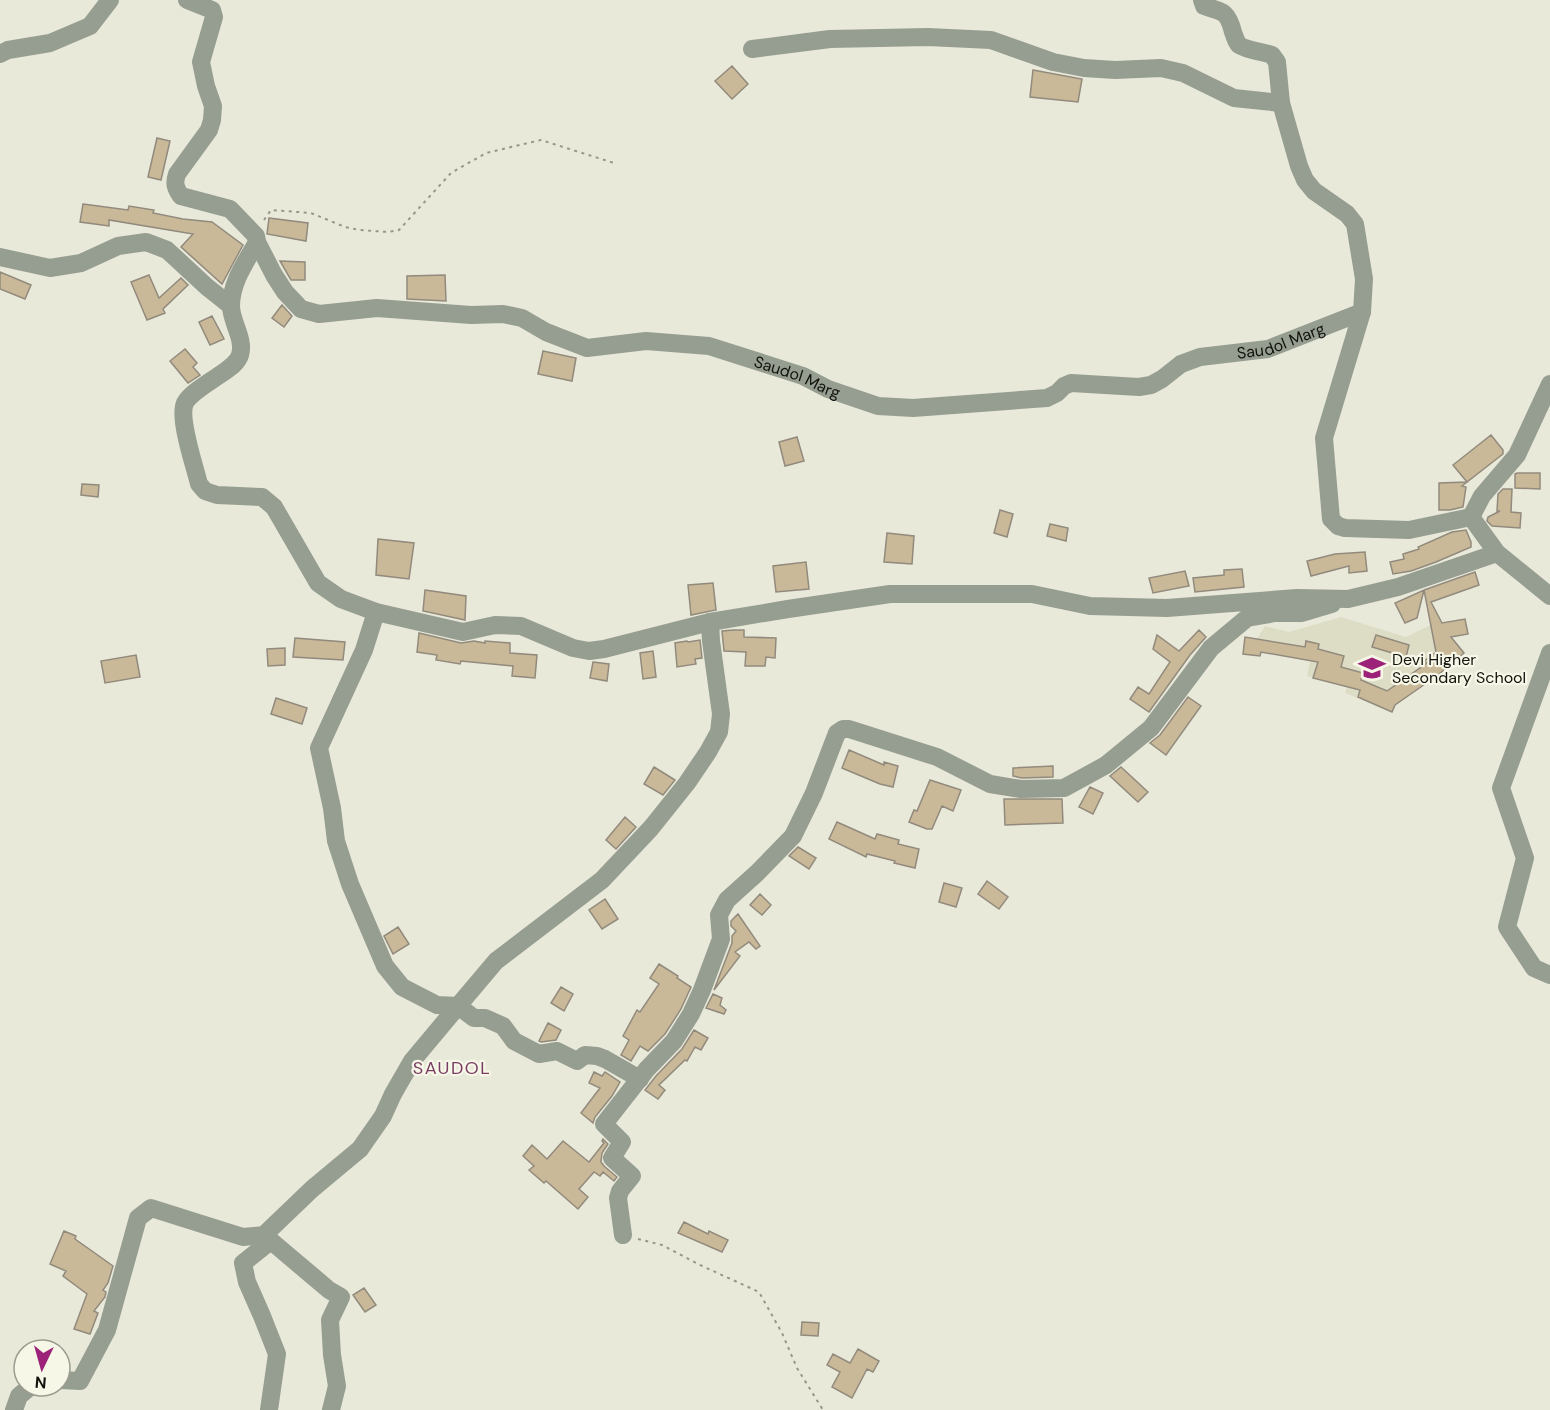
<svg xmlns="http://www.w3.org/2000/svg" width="1550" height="1410" font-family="'DM Sans',sans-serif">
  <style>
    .built { fill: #ddddc6 }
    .building { fill: #cab998; stroke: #918a7d; stroke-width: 1.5 }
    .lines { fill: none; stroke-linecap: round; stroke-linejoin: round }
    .path { stroke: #96968a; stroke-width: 2; stroke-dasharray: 3 4.5; stroke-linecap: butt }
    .minor { stroke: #969e91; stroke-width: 18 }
    .labels { text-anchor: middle; stroke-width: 4.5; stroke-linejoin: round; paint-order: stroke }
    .street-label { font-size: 16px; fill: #12120d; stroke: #f6f7e7 }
    .poi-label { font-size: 16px; fill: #12120d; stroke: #f6f7e7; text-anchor: start }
    .neighbourhood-label { font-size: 18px; letter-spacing: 1.5px; fill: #793b63; stroke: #f6f7e7 }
  </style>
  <rect width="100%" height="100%" fill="#e9e9da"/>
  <path class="built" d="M1341,617L1406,637L1439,621L1459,648L1399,691L1390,711L1345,693L1347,687L1307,676L1310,661L1256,651L1258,637L1265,626L1289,632Z"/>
  <path class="building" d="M732,66L748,84L732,99L715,81Z
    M1033,70L1082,79L1078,102L1030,97Z
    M157,138L170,141L161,180L148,177Z
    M83,204L128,210L129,206L154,210L153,213L183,219L212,222L243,245L222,284L181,247L193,234L109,220V226L80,222Z
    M269,218L308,223L306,241L267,234Z
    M280,261L305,262V280H291Z
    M0,272L31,285L25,299L0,289Z
    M149,275L159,298L181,278L188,285L163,309L165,313L147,320L131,282Z
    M445,275L446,301L407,299V276Z
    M282,305L292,316L284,327L272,318Z
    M212,316L224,339L210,345L199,322Z
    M185,349L197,363L193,367L200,375L188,383L170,361Z
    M543,351L576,358L572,381L538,374Z
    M1491,435L1503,450V454L1462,486L1466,487L1463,507L1450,510H1439V483L1467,482L1453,465Z
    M797,437L804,461L785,466L779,442Z
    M1517,473H1540V489L1515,488V474Z
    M82,484L99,485L98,497L81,495Z
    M1503,489H1512L1511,512L1521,513L1520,528L1492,526L1487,521L1488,517L1500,511H1497L1498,494Z
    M1000,510L1013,514L1007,537L994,533Z
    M1050,524L1068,528L1066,541L1047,536Z
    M1466,530L1471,542V547L1436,562L1411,571L1393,574L1390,562L1404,559L1403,554L1419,549L1418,547L1452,532Z
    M887,533L914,536L912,564L884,562Z
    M378,539L414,543L409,579L376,575Z
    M1365,552L1367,571L1349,573V566L1311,576L1307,561L1335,554Z
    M806,562L809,589L776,592L773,566Z
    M1242,569L1244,587L1195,592L1193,578L1224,575V570Z
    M1185,571L1189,586L1153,593L1149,578Z
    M1475,572L1479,585L1431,602L1442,623L1465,619L1468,634L1451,637L1464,653L1438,675L1395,705L1392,712L1358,697L1360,690L1313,678L1318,662L1261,652L1260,656L1243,654L1245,637L1305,647L1306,641L1319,644L1318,649L1344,656L1341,667L1363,673L1361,680L1387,691L1427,663L1423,662L1436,652L1424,590Z
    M713,583L716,610L691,615L688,585Z
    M425,590L466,596L465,620L423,611Z
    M1424,590L1417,618L1405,623L1395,603Z
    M733,630H744V637L776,638L775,658L766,657L765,666H745L746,652L724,651L722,631Z
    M1199,630L1206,637L1190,655L1149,712L1130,699L1138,687L1149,694L1170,662L1153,649L1157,635L1179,651Z
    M419,633L461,643L474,641L485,643V641L510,643V653L537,655L535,678L512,676L513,666L461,661L460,664L436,660L437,655L417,652Z
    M1376,635L1409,645L1406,657L1372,647Z
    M295,638L345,642L343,660L293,657Z
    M700,640L702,658L695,659L696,664L677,667L675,643L687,641L688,642Z
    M285,648V665L268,666L267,649Z
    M653,651L656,677L643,679L640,653Z
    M136,655L140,677L105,683L101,661Z
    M593,662L609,664L607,681L590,678Z
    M1188,697L1201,706L1166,755L1150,743L1160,735Z
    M276,698L307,708L302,724L271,714Z
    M849,750L884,765V762L898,766L893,787L880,784L842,768Z
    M1053,766V777L1022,778L1013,776V768Z
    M654,767L675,780L663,795L644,784Z
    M1121,767L1148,792L1138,802L1110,776Z
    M930,780L961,790L953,811L942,806L932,829H927L909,822L914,810L917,811Z
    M1090,787L1103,793L1093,814L1079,807Z
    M1004,799H1062L1063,823L1005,825Z
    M625,817L636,827L616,849L606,840Z
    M837,822L875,839L877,834L899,840L898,844L919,849L915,868L894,863L895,861L867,854L866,857L829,839Z
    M798,847L816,858L809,869L789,856Z
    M987,881L1008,897L999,909L978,894Z
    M944,883L962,888L956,907L939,902Z
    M760,894L771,905L762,915L750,905Z
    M605,899L618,919L602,929L589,910Z
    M738,914L760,946L756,949L749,942L735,952L740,956L714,990L732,943V936L736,931L731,926V921Z
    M398,927L409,944L393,954L384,936Z
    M659,964L678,976L677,978L691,987L681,1009L665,1034L648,1051L640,1046L631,1061L621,1055L629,1040L623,1036L637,1010L640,1012L659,984L650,978Z
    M561,987L573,994L564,1011L551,1003Z
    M713,994L722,998L720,1005L726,1010L724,1014L706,1008Z
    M548,1023L561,1030L556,1040L541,1042L539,1041Z
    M694,1030L708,1038L701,1050L695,1047L687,1061L685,1060L659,1085L665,1090L658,1099L645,1090L656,1076L682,1049Z
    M594,1072L602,1076L605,1072L620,1082L612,1096L595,1117L593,1123L581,1113L600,1088L589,1083Z
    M603,1139L608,1144L602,1153L601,1162L604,1166L617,1177L614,1181L603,1172L600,1176L594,1172L579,1189L588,1197L578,1209L546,1181L544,1183L529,1170L534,1166L523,1156L532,1145L547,1159L563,1141L589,1162L604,1143L602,1141Z
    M684,1222L708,1234L709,1231L728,1240L722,1252L678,1233Z
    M64,1231L76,1236L75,1239L113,1266L108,1283L103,1290L106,1292L105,1297L94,1311L98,1313L90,1334L74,1329L87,1294L63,1276L66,1271L50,1264Z
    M364,1288L376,1305L365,1312L353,1295Z
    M802,1322L819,1323L818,1336L801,1335Z
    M858,1349L879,1361L873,1372L867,1369L852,1398L832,1387L840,1372L827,1365L833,1354L850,1363Z"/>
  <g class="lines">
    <path class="path" d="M264,220L271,210L311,213L345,227L359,230L388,232L399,230L451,173L486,153L541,140L614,163
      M638,1239L662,1245L700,1265L759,1292L782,1333L797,1368L823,1410"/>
    <g class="minor">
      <path id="s1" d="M187,0L212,10L214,17L201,62L206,86L213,106L212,120L209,130L177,174C174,183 175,188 181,196L230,209L256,236L257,242L274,275L285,292L301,309L319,314L377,308L471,315L503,314L522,318L546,332L587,348L646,341L709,346L803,376L828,389L878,406L913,408L1047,398L1057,393L1064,386L1071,383L1139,387L1151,385L1162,379L1181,364L1200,357L1268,349L1362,312"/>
      <path d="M1202,0L1204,6C1224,12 1228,12 1233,32C1235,37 1236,42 1239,45C1246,50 1263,52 1272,55L1277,62L1281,103L1299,166L1305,180L1314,191L1347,214L1355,224L1364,279L1362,312L1324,438L1331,519L1338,526L1345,528L1409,530L1471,517"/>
      <path d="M752,49L830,39L928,37L991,40L1053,62L1084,68L1115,70L1161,68L1183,73L1234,98L1281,103"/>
      <path d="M0,54L8,50L50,43L90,26L110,0"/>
      <path d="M257,242C246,262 231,282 231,306C231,322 245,339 240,355C237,364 228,369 221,374C211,381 190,393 185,403C178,418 195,467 199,484L205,491L217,495L262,497L274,507L318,583L341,599L376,612L463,632L495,625L521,626L573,648L589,651L604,649L710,622L788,609L890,594H1032L1090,606L1167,608L1297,598L1348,599L1398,587L1497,553"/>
      <path d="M0,257L50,268L81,263L118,246L146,242L167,250L207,287L231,306"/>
      <path d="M1550,384L1517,455L1482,496L1471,517L1497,553L1550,596"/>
      <path d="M376,612L364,650L319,748L332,808L336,841L350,884L385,966L402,987L437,1005L458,1006L496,961L602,880L651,828L687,783L708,752L719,732L721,714L711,641L710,622"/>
      <path d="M1550,653L1501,788L1525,858L1507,927L1534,968L1550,975"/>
      <path d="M264,1235L329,1290L341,1297L330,1320L332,1355L337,1386L331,1410"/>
      <path d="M264,1235L267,1244L243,1263L247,1282L262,1316L277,1354L269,1410"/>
      <path d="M623,1235L618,1198L620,1191L632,1176L612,1158L622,1142L604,1124L647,1069L674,1041L691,1014L702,990L721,939L719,915L727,900L757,873L793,836L814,793L837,733L843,729H849L937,757L990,784L1021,789L1064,788L1106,765L1151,728L1211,648L1247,618L1275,613H1302L1332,604"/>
      <path d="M60,1380L80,1381L107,1330L138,1218L151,1208L243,1237L264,1235L312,1189L360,1149L383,1116L393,1094L412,1061L458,1006L474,1018H485L503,1026L514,1041L539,1054L557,1051L577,1061L585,1055L597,1056L605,1059L640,1079"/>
      <path d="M14,1410L19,1396L31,1386"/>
    </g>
  </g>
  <defs>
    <symbol id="school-bare" viewBox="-9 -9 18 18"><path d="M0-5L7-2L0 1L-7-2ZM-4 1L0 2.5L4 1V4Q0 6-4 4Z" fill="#9c2178" stroke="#f6f7e7" stroke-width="2.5" paint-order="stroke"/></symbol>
  </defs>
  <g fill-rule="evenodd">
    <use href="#school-bare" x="1353" y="649" width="38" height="38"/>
  </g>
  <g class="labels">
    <g class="street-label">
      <text dy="6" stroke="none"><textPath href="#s1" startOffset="1419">Saudol Marg</textPath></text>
      <text dy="6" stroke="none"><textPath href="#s1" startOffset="915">Saudol Marg</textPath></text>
    </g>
    <g class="poi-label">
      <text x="1392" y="665">Devi Higher<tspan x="1392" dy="18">Secondary School</tspan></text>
    </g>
    <g class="neighbourhood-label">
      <text x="452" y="1074">SAUDOL</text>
    </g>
  </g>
  <g transform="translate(42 1368) rotate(185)"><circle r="28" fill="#f6f7e7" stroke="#9b9b90" stroke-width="1.5"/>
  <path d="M0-4.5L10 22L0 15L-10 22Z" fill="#9c2178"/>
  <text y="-9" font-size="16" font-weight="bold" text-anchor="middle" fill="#12120d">N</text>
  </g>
</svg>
